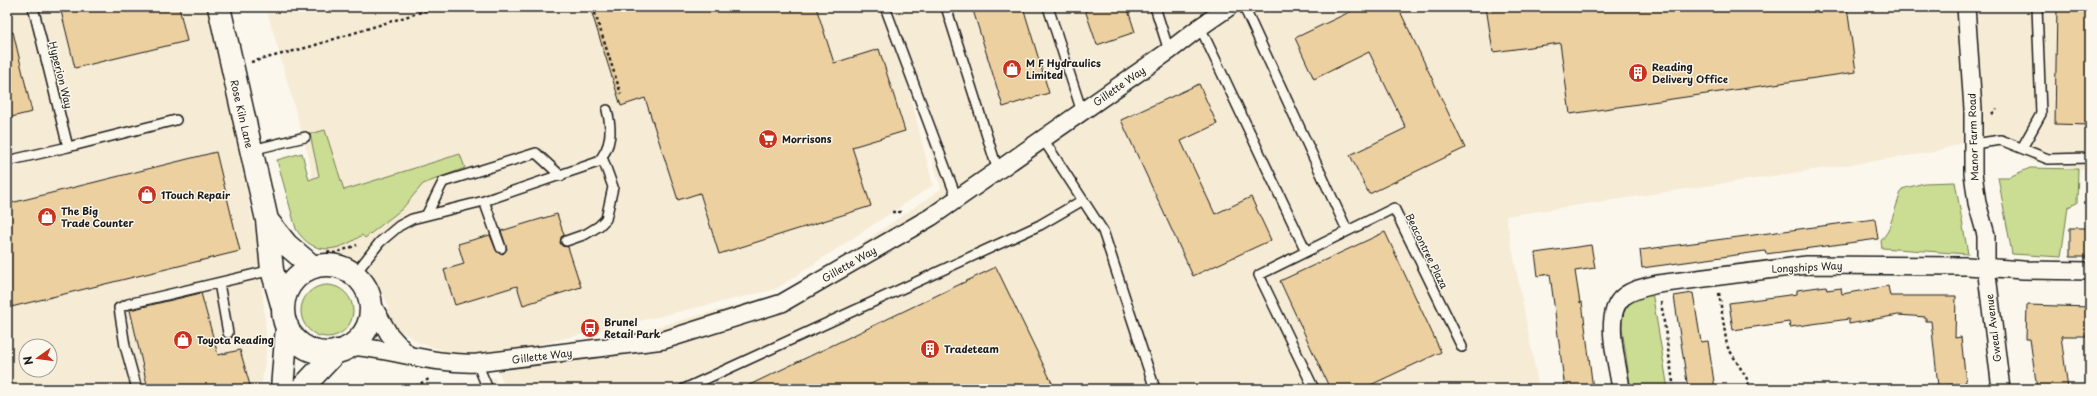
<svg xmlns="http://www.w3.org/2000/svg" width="2097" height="396" font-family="'Playpen Sans',sans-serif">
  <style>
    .built { fill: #f6ebd5; fill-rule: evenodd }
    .green { fill: #cadd92; stroke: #737c57 }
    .building { fill: #ecd0a0; stroke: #1c1c1c }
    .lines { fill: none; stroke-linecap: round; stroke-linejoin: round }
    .lane-casing { stroke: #1c1c1c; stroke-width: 12 }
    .street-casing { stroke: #1c1c1c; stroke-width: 20 }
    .secondary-casing { stroke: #1c1c1c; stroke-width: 25 }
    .path { stroke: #1c1c1c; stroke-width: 2.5; stroke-dasharray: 3 3; stroke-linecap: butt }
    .lane { stroke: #fbf7ec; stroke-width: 9 }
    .street { stroke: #fbf7ec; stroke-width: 17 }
    .secondary { stroke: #fbf7ec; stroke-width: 22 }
    .labels { text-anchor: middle; stroke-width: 3; stroke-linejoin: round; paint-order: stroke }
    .poi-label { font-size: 10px; font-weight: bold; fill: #1c1c1c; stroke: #fbf7ec; text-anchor: start }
    .street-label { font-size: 10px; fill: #1c1c1c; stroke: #fbf7ec }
  </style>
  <rect width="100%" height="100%" fill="#fbf7ec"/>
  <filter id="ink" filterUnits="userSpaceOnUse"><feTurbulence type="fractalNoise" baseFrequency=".025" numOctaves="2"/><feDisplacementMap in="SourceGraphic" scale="8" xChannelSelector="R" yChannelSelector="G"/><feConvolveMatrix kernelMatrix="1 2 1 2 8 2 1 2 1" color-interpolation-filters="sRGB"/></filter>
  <g filter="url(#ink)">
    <path class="built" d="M7,7H209L259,251L267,345L261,389H7ZM26,346H50V370H26Z
      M266,7H888L933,185L776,289L472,360L420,343L388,323V304L367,269L324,253L320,241L309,158Z
      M889,7H2090V169H2077L2030,161L2016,150L1961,143L1934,152L1506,216L1539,389H506L497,369L794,290L941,189Z
      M495,378L499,389H445Z"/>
    <path class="green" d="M325,130L344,190L460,154L465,168L423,184L402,209L365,238L362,235C338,252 313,257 296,229L277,160L302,153L309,180L319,176L310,134Z
      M2030,168L2078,169L2077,203L2068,207L2061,257L2012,254L1998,177H2009Z
      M1955,182L1968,254L1882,248L1881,241L1888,231L1902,189L1924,183Z
      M301 311a26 26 0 1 1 52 0a26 26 0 1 1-52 0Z
      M1652,292L1668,389H1634L1630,384L1620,315L1633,295Z"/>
    <path class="building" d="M60,7H179L187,41L75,68Z
      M590,7H816L834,63L879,49L905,131L852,147L871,206L719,254L700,193L678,200L645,98L621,106Z
      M972,7H1023L1049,93L1003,107Z
      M1084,7H1127L1135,32L1097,45Z
      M1360,7H1398L1465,148L1369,194L1350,155L1406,128L1369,52L1314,79L1295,38Z
      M1486,7H1847L1856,72L1570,114L1560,43L1493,52Z
      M2057,7H2090V125L2055,124Z
      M13,32L32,112L7,118V33Z
      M1199,84L1217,124L1181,141L1215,214L1251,197L1271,240L1193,276L1121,120Z
      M216,152L240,251L7,308V204Z
      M557,214L564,235L561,237L560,243L562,246L568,247L581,287L523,305L517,286L455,305L444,270L464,264L458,244L490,235L496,250L503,254L507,249L501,231Z
      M1875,219L1878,239L1766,254L1765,251L1642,268L1640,250Z
      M2070,228H2090V257H2070Z
      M1385,232L1441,352L1362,389H1330L1280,281Z
      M1591,245L1595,268L1575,271L1580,303L1582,302L1593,389H1565L1550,274L1538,276L1535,253Z
      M996,267L1055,389H741Z
      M1826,286L1827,290L1841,288L1842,294L1888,286L1890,296H1956L1955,338L1961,337L1966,383L1938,386L1931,321H1926V317L1898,315L1849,324V319L1790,327L1789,322L1733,330L1729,303L1797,294V290Z
      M201,293L218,355L240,350L251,389H148L130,310Z
      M1693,293L1701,342L1708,341L1715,389H1688L1674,296Z
      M2027,305L2090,307V336H2061L2068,389H2037L2030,339H2026Z"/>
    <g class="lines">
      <defs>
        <path id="lane" d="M33,7L68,147L176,120
          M885,7L957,199
          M946,7L998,171
          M1048,7L1082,112
          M1155,7L1169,51
          M1244,7L1347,230
          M1200,27L1306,251
          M1043,139L1103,231L1155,389
          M1973,144L2001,140L2048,159L2090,158
          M2022,148L2041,114L2037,7
          M251,150L305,137
          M7,161L68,147
          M484,201L501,248
          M427,214L443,182L536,153L561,176
          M566,241L586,234L599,226L606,219L613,187L602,157
          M354,275L380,242L399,226L412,219L484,201L598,162C612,146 612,130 607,110
          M219,283L228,333
          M477,363L488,389
          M137,389L125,346L119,308L128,304L272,270
          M684,389L1040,225L1083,200
          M1314,389L1259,275L1394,208L1462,347"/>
        <path id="street" d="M1966,7L1973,109V173L1977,203L1986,235V267L2001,389
          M370,301L389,334L407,354
          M350,346C393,349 433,365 477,363L664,340L782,303L931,217L1169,51L1200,27L1229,7
          M1621,389C1618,365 1602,314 1623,297C1633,289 1646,287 1658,284L1806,265L1967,266L2023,270L2090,271"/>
        <path id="secondary" d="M219,7L267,220L272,270L283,308
          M267,220L287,245L313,267
          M283 309a44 44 0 1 1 88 0a44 44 0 1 1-88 0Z
          M282,389L287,326
          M301,389L337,351"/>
      </defs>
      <use href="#lane" class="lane-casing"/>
      <use href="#street" class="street-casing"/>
      <use href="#secondary" class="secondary-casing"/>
      <path class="path" d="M593,7L621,94
        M251,62L309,47L437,7
        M1992,114L1997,109
        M892,212H902
        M327,252L335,253L357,245
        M1719,293L1727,346L1749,382L1745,389
        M1661,302L1674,389
        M410,389L431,378"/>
      <use href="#lane" class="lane"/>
      <use href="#street" class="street"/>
      <use href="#secondary" class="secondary"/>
    </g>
  </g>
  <defs>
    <symbol id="shop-disc" viewBox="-11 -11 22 22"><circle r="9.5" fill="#c8321e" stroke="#fbf7ec"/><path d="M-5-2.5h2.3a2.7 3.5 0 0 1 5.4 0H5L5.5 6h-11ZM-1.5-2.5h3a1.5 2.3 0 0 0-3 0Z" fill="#fff"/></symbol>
    <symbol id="building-disc" viewBox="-11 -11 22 22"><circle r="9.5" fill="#c8321e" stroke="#fbf7ec"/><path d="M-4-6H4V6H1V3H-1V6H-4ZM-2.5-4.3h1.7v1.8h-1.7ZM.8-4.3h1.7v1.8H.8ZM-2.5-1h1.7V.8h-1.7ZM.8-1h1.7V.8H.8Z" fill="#fff"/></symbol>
    <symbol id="supermarket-disc" viewBox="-11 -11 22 22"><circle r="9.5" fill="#c8321e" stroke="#fbf7ec"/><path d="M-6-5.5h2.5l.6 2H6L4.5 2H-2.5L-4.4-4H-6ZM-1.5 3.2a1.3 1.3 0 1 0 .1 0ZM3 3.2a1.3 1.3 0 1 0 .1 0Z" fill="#fff"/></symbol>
    <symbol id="bus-disc" viewBox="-11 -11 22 22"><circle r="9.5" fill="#c8321e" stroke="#fbf7ec"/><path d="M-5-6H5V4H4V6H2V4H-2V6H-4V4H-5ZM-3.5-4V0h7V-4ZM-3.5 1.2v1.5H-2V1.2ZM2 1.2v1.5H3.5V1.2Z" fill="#fff"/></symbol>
  </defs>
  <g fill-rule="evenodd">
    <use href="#shop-disc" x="1001" y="58" width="22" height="22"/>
    <use href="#building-disc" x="1627" y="62" width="22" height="22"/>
    <use href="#supermarket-disc" x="757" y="128" width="22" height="22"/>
    <use href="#shop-disc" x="136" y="184" width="22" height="22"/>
    <use href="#shop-disc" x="36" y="206" width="22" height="22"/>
    <use href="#bus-disc" x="579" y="317" width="22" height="22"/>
    <use href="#shop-disc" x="172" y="329" width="22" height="22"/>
    <use href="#building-disc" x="919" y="338" width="22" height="22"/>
  </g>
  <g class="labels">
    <g class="poi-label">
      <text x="1026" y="67">M F Hydraulics<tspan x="1026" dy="12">Limited</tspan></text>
      <text x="1652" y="71">Reading<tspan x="1652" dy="12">Delivery Office</tspan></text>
      <text x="782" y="143">Morrisons</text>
      <text x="161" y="199">1Touch Repair</text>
      <text x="61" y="215">The Big<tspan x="61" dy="12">Trade Counter</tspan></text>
      <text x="604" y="326">Brunel<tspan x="604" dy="12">Retail Park</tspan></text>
      <text x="197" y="344">Toyota Reading</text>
      <text x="944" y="353">Tradeteam</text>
    </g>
    <g class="street-label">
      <text transform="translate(61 75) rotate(76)" y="4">Hyperion Way</text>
      <text transform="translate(1119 86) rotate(-35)" y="4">Gillette Way</text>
      <text transform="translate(242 114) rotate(77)" y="4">Rose Kiln Lane</text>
      <text transform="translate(1973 137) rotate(-92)" y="4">Manor Farm Road</text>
      <text transform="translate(1427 251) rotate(64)" y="4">Beacontree Plaza</text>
      <text transform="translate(849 264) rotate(-30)" y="4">Gillette Way</text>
      <text transform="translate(1807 267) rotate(-3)" y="4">Longships Way</text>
      <text transform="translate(1993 328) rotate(-97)" y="4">Gweal Avenue</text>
      <text transform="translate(542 356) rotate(-7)" y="4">Gillette Way</text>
    </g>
  </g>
  <rect width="2097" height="396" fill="none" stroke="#fbf7ec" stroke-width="24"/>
  <rect x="12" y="12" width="2073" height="372" fill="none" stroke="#1c1c1c" stroke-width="1.5" filter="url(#ink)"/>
  <g transform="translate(38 358) rotate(256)"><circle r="19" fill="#fbf7ec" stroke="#a29f99"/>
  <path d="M0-3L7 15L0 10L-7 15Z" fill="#c8321e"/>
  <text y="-6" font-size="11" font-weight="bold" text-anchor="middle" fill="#1c1c1c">N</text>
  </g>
</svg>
